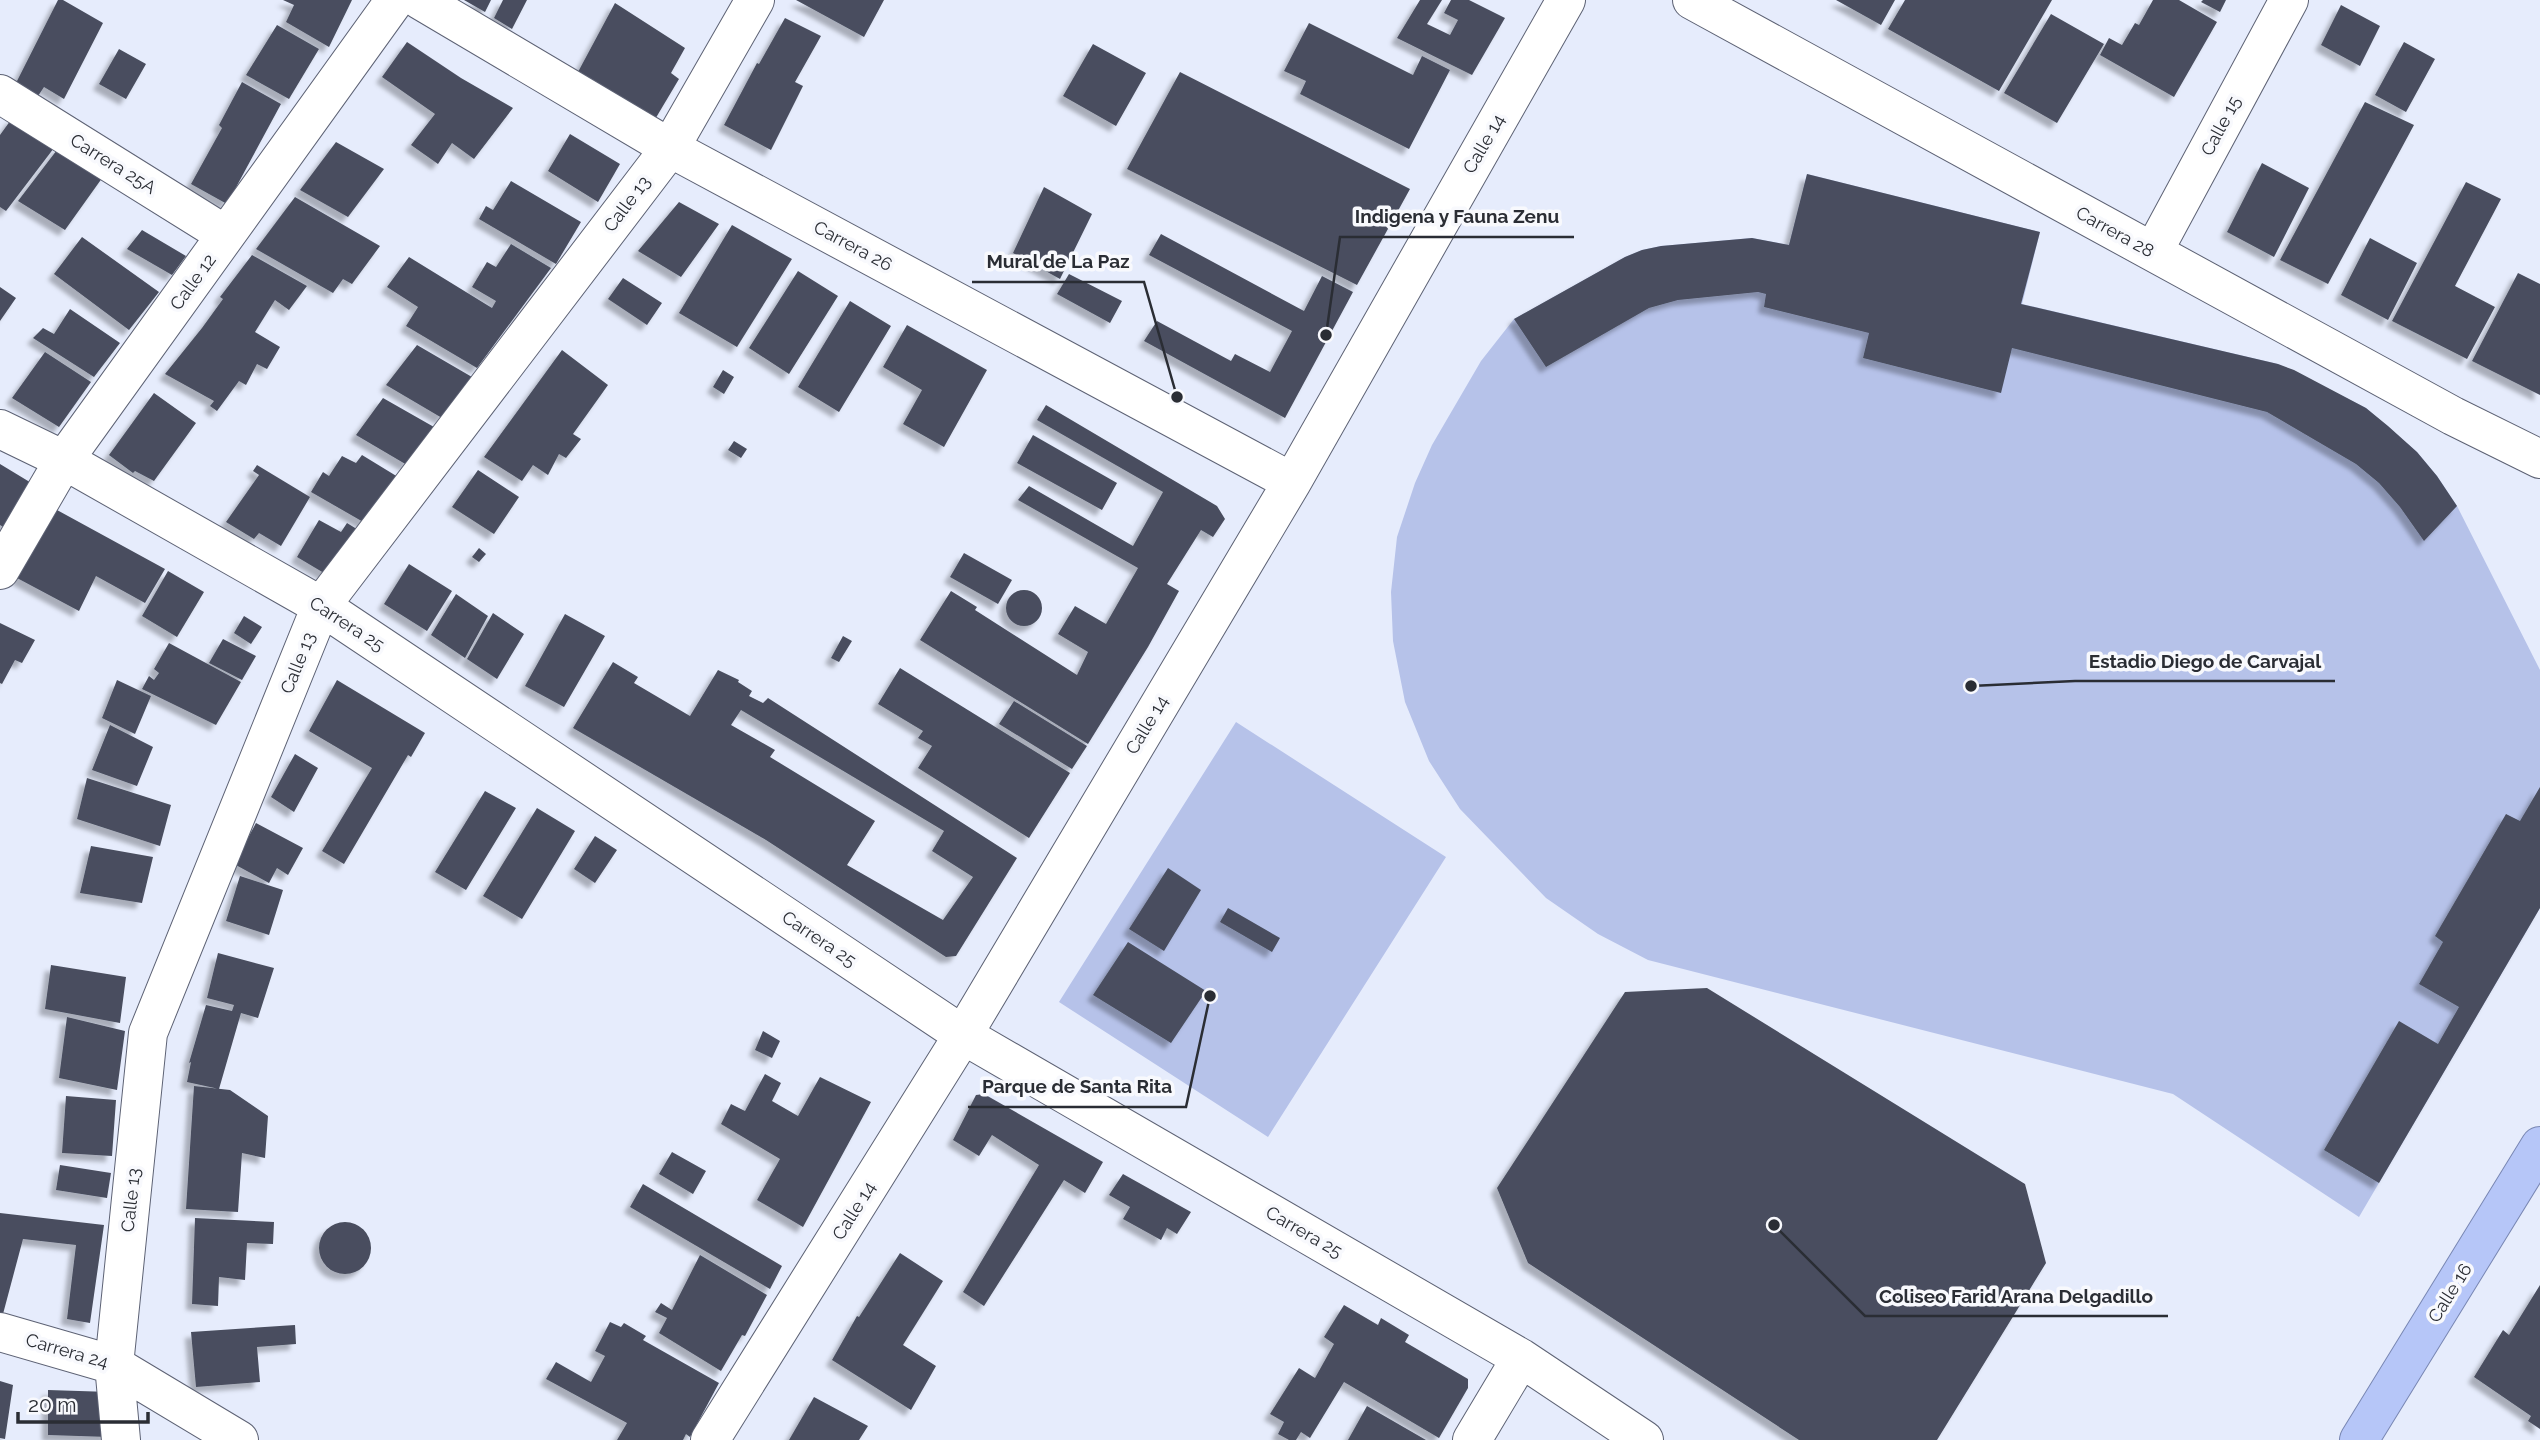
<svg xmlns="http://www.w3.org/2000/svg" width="2540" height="1440" font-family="Raleway,sans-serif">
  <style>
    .green { fill: #b6c2e9 }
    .building { fill: #494e5e; fill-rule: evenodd; filter: url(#shadow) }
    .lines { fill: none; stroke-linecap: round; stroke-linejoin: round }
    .minor-casing { stroke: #5d6274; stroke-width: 40 }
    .trunk-casing { stroke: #7987b3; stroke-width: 40 }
    .minor { stroke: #fff; stroke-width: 38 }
    .trunk { stroke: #b6c6f8; stroke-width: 38 }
    .labels { text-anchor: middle; stroke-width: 7; stroke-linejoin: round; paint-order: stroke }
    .street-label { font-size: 18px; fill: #2a2d34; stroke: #f8f9fd }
    .leader { fill: none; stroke: #2a2d34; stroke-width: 2.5 }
    .callout-dot { fill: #2a2d34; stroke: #f8f9fd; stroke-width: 2.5 }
    .callout-label { font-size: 19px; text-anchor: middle; font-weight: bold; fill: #2a2d34; stroke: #f8f9fd; stroke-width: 7; stroke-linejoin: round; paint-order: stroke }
  </style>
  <defs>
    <filter id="shadow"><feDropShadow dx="-6" dy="6" stdDeviation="2" flood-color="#0004"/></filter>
  </defs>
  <rect width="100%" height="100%" fill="#e6ecfc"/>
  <path class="green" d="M1807,174L2040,232L2022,304L2278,364L2366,408L2417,452L2437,476L2457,506L2540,670V908L2359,1217L2173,1094L1648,960L1598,934L1546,898L1460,809L1429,761L1405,702L1393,641L1391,592L1397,537L1415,483L1432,445L1481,361L1514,319L1625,257L1642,250L1661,246L1752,238L1789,245Z
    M1236,722L1446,857L1268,1137L1059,1002Z"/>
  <path class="building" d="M58,0H63L103,23L64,99L44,87L38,96L16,83Z
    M283,0H352L329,47L286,22L294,5Z
    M464,0H491L485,12Z
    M503,0H527L512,29L494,18Z
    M796,0H884L864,37Z
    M1420,0H1442L1427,24L1450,35L1458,20L1444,13L1451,0H1469L1505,18L1472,75L1397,38Z
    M1836,0H1895L1881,25Z
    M1905,0H2052L1999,91L1888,29Z
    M2153,0H2179L2217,22L2174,97L2100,55L2109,38L2122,45L2135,23L2139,25Z
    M2203,0H2226L2220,12L2201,2Z
    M615,3L685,48L671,73L679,79L654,121L578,72Z
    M2341,5L2380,26L2360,66L2321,45Z
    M2051,14L2104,44L2057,123L2004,93Z
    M785,18L821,36L795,82L803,86L771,150L724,125L757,63L759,64Z
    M1309,23L1413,75L1422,56L1450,70L1409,149L1300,94L1306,81L1284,71Z
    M277,25L319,49L289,99L246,75Z
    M407,42L461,78L513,108L474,159L452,143L438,164L411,145L435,114L382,77Z
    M2404,42L2435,59L2406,112L2375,95Z
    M1093,44L1146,73L1116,126L1063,96Z
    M119,49L146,64L126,99L99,84Z
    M1180,72L1410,189L1357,285L1127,169Z
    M242,82L281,104L227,204L191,184L222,128L219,125Z
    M2365,102L2414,125L2328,284L2280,260Z
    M13,117L57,144L6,211L0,207V135Z
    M570,134L620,164L598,202L548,171Z
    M336,142L384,169L348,217L300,190Z
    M60,146L105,174L65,230L18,201Z
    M2262,163L2309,188L2274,257L2227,232Z
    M1807,174L2040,232L2021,304L2278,364L2294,370L2366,408L2388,426L2417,452L2437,476L2457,506L2424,541L2400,507L2379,483L2356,464L2267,412L2012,348L2001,393L1863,358L1869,333L1764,307L1766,294L1758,292L1678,300L1649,308L1546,367L1514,319L1625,257L1642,250L1661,246L1752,238L1789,245Z
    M511,181L581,222L556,264L479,219L486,206L493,210Z
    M2466,182L2501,199L2455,286L2495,307L2467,359L2392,321Z
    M1044,187L1092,214L1060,279L1013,253Z
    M295,197L380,246L352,284L343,279L333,293L256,249Z
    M679,202L719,224L681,277L638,251Z
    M732,225L792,259L737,347L679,313Z
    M142,230L186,256L172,275L127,249Z
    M1161,234L1304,311L1322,276L1353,292L1285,418L1144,341L1157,321L1231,361L1235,354L1270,372L1292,331L1149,255Z
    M82,237L159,292L129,330L54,274Z
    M2370,238L2417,263L2388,320L2341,295Z
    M511,244L551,268L477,368L406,326L418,307L387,287L409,257L492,308L496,301L472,287L487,262L496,267Z
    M252,255L307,286L289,310L275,300L255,332L280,347L267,369L257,364L246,385L239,381L217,411L210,406L214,401L165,374L202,328L223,299L220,297Z
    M798,271L838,296L789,374L749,348Z
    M2518,273L2540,284V395L2472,361Z
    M1069,274L1122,301L1110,323L1057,294Z
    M623,278L662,303L647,325L608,299Z
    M0,287L16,298L0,321Z
    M850,301L891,326L839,412L798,387Z
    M70,309L120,343L94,377L33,338L43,328L54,334Z
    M907,325L987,370L944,447L903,424L922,390L883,367Z
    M417,345L472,377L442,418L386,385Z
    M562,350L608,385L573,434L581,439L566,458L559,454L548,475L533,465L522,481L484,457Z
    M45,352L91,382L59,427L12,398Z
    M723,370L734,377L724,394L713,387Z
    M154,393L196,423L154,481L135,471L133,473L109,455Z
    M383,398L434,427L407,465L356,435Z
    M1046,405L1217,506L1225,519L1213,537L1201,530L1167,584L1179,591L1148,647L1088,744L920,640L951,591L977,607L975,610L1077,675L1088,652L1058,634L1075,606L1106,624L1138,568L1018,500L1029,486L1133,546L1163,492L1037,420Z
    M1033,435L1117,483L1102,510L1017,463Z
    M734,441L747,449L741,458L728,450Z
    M362,455L398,477L365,523L311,492L323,472L329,476L342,456L356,463Z
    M0,464L33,484L5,528L0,525Z
    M257,465L310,497L281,546L259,533L254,539L226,522L259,475L253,471Z
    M478,470L519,497L494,534L452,507Z
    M57,510L165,569L145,603L96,576L79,611L17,578Z
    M319,520L341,532L347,523L360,531L329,576L297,557Z
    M479,548L486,554L479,562L472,557Z
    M964,553L1012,580L998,604L950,577Z
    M409,564L452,591L427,631L384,604Z
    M168,571L204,592L177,637L142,616Z
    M1006 608a18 18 0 1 1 36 0a18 18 0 1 1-36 0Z
    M456,594L488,616L465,658L431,635Z
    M493,613L524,634L497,679L467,659Z
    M565,614L605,636L564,707L525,686Z
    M244,616L262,627L251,644L234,633Z
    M0,623L35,640L22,663L15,660L2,684L0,683Z
    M843,636L852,641L839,662L831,658Z
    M223,639L256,656L242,680L209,663Z
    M169,643L241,682L216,725L142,689L149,676L154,680L159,673L154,669Z
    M613,662L638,677L634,683L690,716L718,670L739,680L738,682L752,691L749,696L763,703L768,698L1017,858L956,956L946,957L766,840L573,728ZM741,710L944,831L932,851L973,877L943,920L847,865L875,821L770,757L775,750L731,725Z
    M900,668L1070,773L1029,838L918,768L932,746L918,738L923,731L878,704Z
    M117,680L151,696L135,734L102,718Z
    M337,680L425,733L411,757L408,755L344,864L322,851L372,768L309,731Z
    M1014,701L1087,746L1072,769L999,724Z
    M110,725L153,747L137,786L92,770Z
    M295,754L318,768L294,812L271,797Z
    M87,778L171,805L160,846L77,819Z
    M2540,787V908L2379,1183L2324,1150L2399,1021L2438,1044L2459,1007L2419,984L2443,942L2435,936L2506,814L2520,821Z
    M485,791L516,808L466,890L435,872Z
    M537,808L575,831L522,919L483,896Z
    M256,823L303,848L288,875L277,868L269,883L234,864Z
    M595,836L617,850L595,883L574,869Z
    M91,846L153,857L142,903L80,893Z
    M1168,868L1201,890L1164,951L1129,929Z
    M240,876L283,890L269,935L226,921Z
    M1228,908L1280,938L1272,952L1220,922Z
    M1128,942L1206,991L1171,1043L1093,995Z
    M218,953L274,968L258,1018L241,1013L219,1089L187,1082L191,1062L189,1063L206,1005L232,1011L234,1005L207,998Z
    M51,965L126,977L120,1023L45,1009Z
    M1707,988L2025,1184L2046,1263L1937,1440H1799L1528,1263L1497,1188L1625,992Z
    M67,1017L125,1031L117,1090L59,1078Z
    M763,1031L780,1041L772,1058L755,1050Z
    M765,1074L781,1083L772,1101L798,1116L820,1077L871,1102L803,1227L757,1200L780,1159L721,1124L731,1104L745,1111Z
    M194,1086L230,1090L268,1116L265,1158L242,1153L238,1212L186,1209Z
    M984,1094L1103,1162L1085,1193L1064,1180L984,1306L963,1292L1039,1165L992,1135L979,1156L953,1140L976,1095Z
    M66,1096L116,1100L112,1156L62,1153Z
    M672,1152L706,1171L693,1194L659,1174Z
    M60,1165L111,1173L107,1198L56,1190Z
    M1123,1174L1191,1212L1177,1234L1167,1228L1161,1240L1123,1219L1130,1207L1109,1195Z
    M643,1184L782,1266L770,1289L630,1207Z
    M0,1213L104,1225L90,1323L67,1319L76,1245L23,1239L3,1314L0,1313Z
    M195,1218L274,1222L273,1244L247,1243L245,1280L219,1277L218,1306L192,1304Z
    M319 1248a26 26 0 1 1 52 0a26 26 0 1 1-52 0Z
    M900,1253L943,1281L903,1345L936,1366L911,1410L832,1360L857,1316L859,1317Z
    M700,1255L767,1295L745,1336L742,1335L721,1371L659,1333L667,1318L655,1312L661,1303L672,1310Z
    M2540,1285V1429L2528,1421L2531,1416L2474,1377L2503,1330L2509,1335Z
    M1344,1305L1378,1325L1381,1318L1409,1335L1405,1342L1468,1379V1388L1439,1438L1344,1382L1310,1438L1301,1432L1296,1440H1289L1278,1434L1284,1422L1270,1414L1299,1368L1315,1378L1334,1344L1324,1337Z
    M610,1322L621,1327L624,1323L646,1336L643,1340L719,1383L690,1437L686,1434L683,1440H617L627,1423L546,1379L556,1362L591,1382L605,1356L595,1351Z
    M295,1325L296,1344L257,1347L260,1382L196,1387L191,1332Z
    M0,1381L13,1385L5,1439L0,1438Z
    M48,1390L110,1392L109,1437L48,1435Z
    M814,1397L868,1426L859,1440H789Z
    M1367,1406L1374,1410L1426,1440H1348Z"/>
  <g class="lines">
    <defs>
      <path id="minor" d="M420,0L670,148L1292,482
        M1692,0L2453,416L2540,459
        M0,94L226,235
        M2153,252L2289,0
        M0,429L64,460L321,606L963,1035L1521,1358L1644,1440
        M0,570L64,460L395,0
        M0,1332L114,1365L239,1440
        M121,1440L114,1365L148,1033L321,606L670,148L755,0
        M710,1440L963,1035L1292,482L1566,0
        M1472,1440L1521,1358"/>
      <path id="trunk" d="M2359,1440L2540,1146"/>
    </defs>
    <use href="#minor" class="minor-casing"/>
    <use href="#trunk" class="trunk-casing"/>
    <use href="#minor" class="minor"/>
    <use href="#trunk" class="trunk"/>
  </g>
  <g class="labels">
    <g class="street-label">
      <text transform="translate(2221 126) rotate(-62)" y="6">Calle 15</text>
      <text transform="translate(1484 144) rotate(-60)" y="6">Calle 14</text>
      <text transform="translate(113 164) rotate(32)" y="6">Carrera 25A</text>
      <text transform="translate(627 204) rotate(-53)" y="6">Calle 13</text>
      <text transform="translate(2115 232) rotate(29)" y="6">Carrera 28</text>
      <text transform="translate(853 246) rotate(28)" y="6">Carrera 26</text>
      <text transform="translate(193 282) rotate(-54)" y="6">Calle 12</text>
      <text transform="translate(347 624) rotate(33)" y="6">Carrera 25</text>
      <text transform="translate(298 663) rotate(-68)" y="6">Calle 13</text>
      <text transform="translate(1147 725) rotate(-59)" y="6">Calle 14</text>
      <text transform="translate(819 939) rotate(34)" y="6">Carrera 25</text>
      <text transform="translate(131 1200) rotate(-84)" y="6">Calle 13</text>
      <text transform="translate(854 1211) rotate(-58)" y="6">Calle 14</text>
      <text transform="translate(1304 1232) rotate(30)" y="6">Carrera 25</text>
      <text transform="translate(2450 1293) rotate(-58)" y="6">Calle 16</text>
      <text transform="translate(67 1351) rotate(16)" y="6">Carrera 24</text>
    </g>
  </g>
  <path class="leader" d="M1326 335L1340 237H1574M1177 397L1144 282H972M1971 686L2075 681H2335M1210 996L1186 1107H968M1774 1225L1865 1316H2168"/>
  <g class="callout-dot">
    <circle cx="1326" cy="335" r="7"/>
    <circle cx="1177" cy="397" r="7"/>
    <circle cx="1971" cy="686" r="7"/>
    <circle cx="1210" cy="996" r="7"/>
    <circle cx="1774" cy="1225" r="7"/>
  </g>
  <g class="callout-label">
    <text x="1457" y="223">Indigena y Fauna Zenu</text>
    <text x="1058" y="268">Mural de La Paz</text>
    <text x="2205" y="668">Estadio Diego de Carvajal</text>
    <text x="1077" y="1093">Parque de Santa Rita</text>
    <text x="2016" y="1303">Coliseo Farid Arana Delgadillo</text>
  </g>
  <path d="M18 1412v10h130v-10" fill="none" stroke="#2a2d34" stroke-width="3.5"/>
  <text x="28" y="1412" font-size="21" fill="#2a2d34" stroke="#f8f9fd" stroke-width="5" paint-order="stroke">20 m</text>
</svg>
